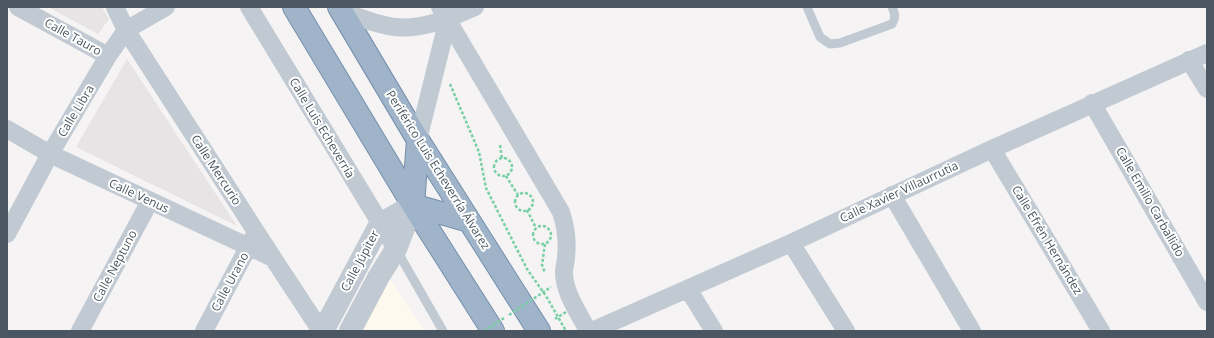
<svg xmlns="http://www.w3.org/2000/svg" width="1214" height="338" font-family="'Open Sans',sans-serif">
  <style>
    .commercial { fill: #fdf9ef }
    .education { fill: #e6e4e5 }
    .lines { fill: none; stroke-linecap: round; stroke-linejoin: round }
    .trunk-casing { stroke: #7690ad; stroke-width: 24 }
    .path { stroke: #7ad0a6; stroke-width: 2.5; stroke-dasharray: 3 2; stroke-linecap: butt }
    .service { stroke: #c1cad2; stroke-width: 9 }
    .minor { stroke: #c1cad2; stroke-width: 18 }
    .tertiary { stroke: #c1cad2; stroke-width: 22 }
    .trunk { stroke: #9fb4c9; stroke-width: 22 }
    .path-bridge { stroke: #7ad0a6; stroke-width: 2.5; stroke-dasharray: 3 2; stroke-linecap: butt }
    .labels { text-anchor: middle; stroke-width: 4; stroke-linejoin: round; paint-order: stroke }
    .street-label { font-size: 12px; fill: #4a5661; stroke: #fff }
  </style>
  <rect width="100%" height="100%" fill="#f5f3f3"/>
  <path class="commercial" d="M388,276L424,331H361Z"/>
  <path class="education" d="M48,7H102L109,19L98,34Z
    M127,59L237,226L76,147Z"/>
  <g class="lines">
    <defs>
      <path id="trunk" d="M294,7L413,205L493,331
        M339,7L418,140L539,331
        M413,205L418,140
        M413,205L469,221"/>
    </defs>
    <use href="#trunk" class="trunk-casing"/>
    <path class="path" d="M450,84L479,152L486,188L527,269L546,296L566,331
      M500,145L502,158
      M494 167a9 9 0 1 1 18 0a9 9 0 1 1-18 0Z
      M506,176L518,195
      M515 202a9 9 0 1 1 18 0a9 9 0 1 1-18 0Z
      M527,210L536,228
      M533 235a9 9 0 1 1 18 0a9 9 0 1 1-18 0Z
      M545,244L542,265L545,273"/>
    <path class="service" d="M807,7L820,37L830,44L840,43L892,24C896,18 895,14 892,7
      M396,249L443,331"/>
    <path class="minor" d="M18,7L108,56
      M115,7L126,30L273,258L321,331
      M249,7L396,249
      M440,7L561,212C566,227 568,240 566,257C566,262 564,267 564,272C564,293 579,313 588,331
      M341,11C359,17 377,25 395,27C423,30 450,18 475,7
      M1189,60L1207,89
      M1092,103L1207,302
      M7,129L50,154L273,258
      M418,140L448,19
      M992,149L1101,331
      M892,195L972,331
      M7,234L50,154L108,56L126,30L166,7
      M791,243L846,331
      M688,289L714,331
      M80,331L150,201
      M204,331L254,236
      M592,331L791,243L992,149L1207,53"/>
    <path class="tertiary" d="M323,331L380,224L413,205
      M350,331L378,278L396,249L413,205"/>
    <use href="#trunk" class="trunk"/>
    <path class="path-bridge" d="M509,315L551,287
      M555,319L566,312
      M485,331L504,318"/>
  </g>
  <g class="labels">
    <g class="street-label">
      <text transform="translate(73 37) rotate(29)" y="4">Calle Tauro</text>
      <text transform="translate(76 111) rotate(-59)" y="4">Calle Libra</text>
      <text transform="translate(322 128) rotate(59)" y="4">Calle Luis Echeverría</text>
      <text transform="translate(216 170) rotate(57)" y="4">Calle Mercurio</text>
      <text transform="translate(438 170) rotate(58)" y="4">Periférico Luis Echeverría Álvarez</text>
      <text transform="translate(899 192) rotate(-25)" y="4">Calle Xavier Villaurrutia</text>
      <text transform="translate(139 196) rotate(25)" y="4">Calle Venus</text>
      <text transform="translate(1150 202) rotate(60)" y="4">Calle Emilio Carballido</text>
      <text transform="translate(1047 240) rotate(59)" y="4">Calle Efrén Hernández</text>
      <text transform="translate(360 261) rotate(-62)" y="4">Calle Júpiter</text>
      <text transform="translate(115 266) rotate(-62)" y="4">Calle Neptuno</text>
      <text transform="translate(230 282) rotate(-62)" y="4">Calle Urano</text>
    </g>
  </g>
  <rect width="1214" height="338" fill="none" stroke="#4a5661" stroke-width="16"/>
</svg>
